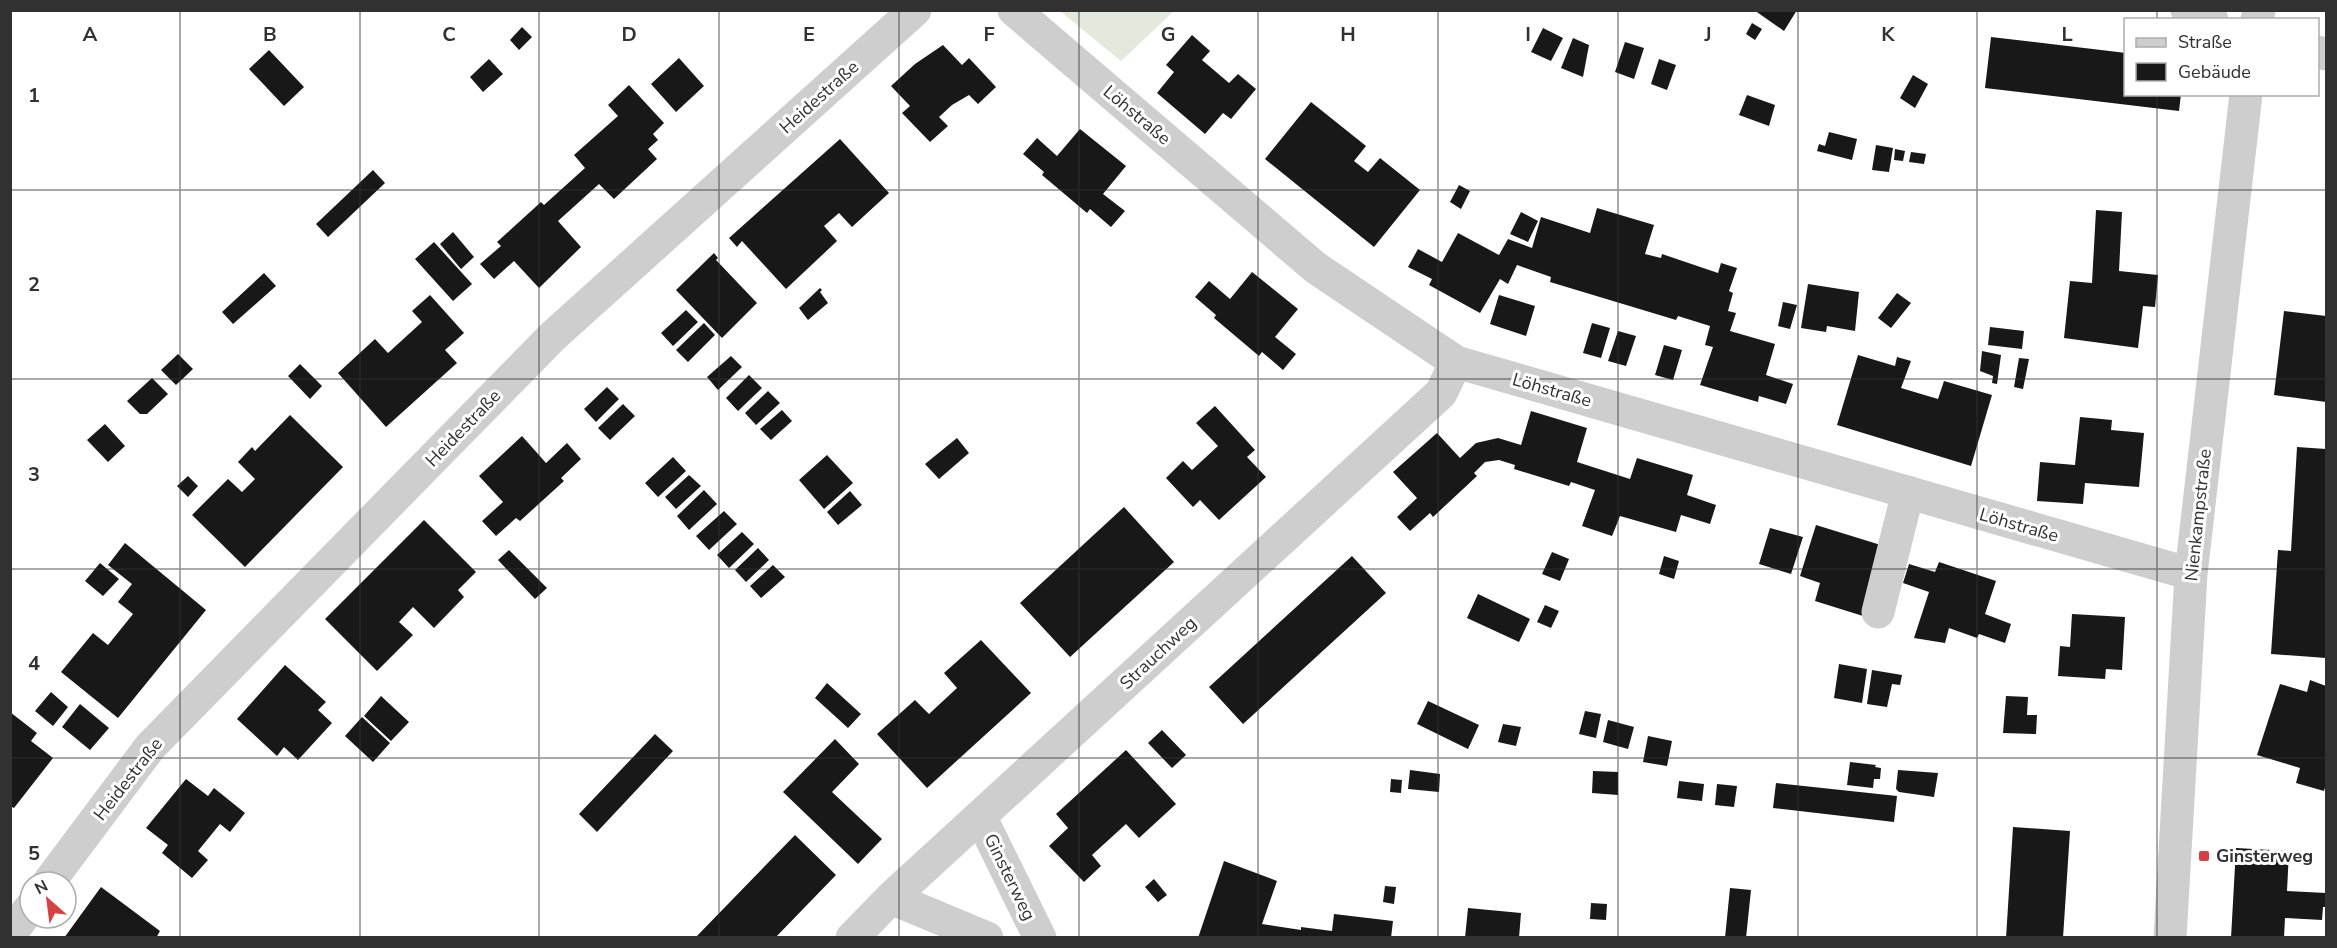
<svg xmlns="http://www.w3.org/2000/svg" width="2337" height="948" font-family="'Nunito Sans',sans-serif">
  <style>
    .green { fill: #e3e9dd }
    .building { fill: #181818 }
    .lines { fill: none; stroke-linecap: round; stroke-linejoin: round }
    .minor { stroke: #cecece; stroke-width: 33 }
    .grid { fill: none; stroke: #313131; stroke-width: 1.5; stroke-opacity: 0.55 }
    .poi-dot { fill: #da4042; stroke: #fff; stroke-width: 2 }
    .labels { text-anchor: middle; stroke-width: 6; stroke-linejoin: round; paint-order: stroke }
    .street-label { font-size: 18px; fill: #313131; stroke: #fff }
    .poi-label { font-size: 18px; font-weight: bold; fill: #313131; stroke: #fff; text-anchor: start }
    .grid-label { font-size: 20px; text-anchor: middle; font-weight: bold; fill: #313131; stroke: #fff; stroke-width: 6; stroke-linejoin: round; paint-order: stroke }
  </style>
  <rect width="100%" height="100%" fill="#fff"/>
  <path class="green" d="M1060,11H1174L1121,61Z"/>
  <path class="building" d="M1754,10H1797L1784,31Z
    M1752,23L1762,29L1755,40L1746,34Z
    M522,27L532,37L519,50L510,40Z
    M1543,28L1563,38L1551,61L1531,52Z
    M1192,35L1210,51L1202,60L1229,83L1238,74L1256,89L1231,119L1223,113L1205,134L1157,93L1174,72L1166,65Z
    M1991,37L2126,53V94H2181L2179,111L1985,88Z
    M1573,38L1589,45L1583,77L1561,68Z
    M1625,42L1644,48L1634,79L1615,72Z
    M943,45L962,65L969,58L996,87L978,104L969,95L952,105L939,117L948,126L930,142L902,113L910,106L891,86L915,64Z
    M269,50L304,87L284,106L249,69Z
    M679,58L704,86L676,112L651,84Z
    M489,59L503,74L483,92L470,77Z
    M1659,59L1676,65L1667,90L1651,84Z
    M1913,75L1928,84L1915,108L1900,98Z
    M629,85L664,123L653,134L658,140L648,149L657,159L614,199L599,184L558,221L581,247L539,288L514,261L494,279L480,264L501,246L497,242L541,202L544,205L585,168L574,155L618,116L608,105Z
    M1747,95L1775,105L1769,126L1739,115Z
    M1311,102L1366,146L1354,161L1368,172L1380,158L1420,190L1374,247L1265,159Z
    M1080,129L1126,166L1103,194L1125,211L1111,227L1090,209L1087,213L1042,175L1044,172L1023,154L1037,138L1057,156Z
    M1829,132L1857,139L1852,160L1817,151L1819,144L1825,146Z
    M840,139L889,193L852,227L839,213L824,226L837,241L786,289L742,241L737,247L729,238Z
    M1876,145L1893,148L1889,172L1872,170Z
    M1895,149L1905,151L1903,161L1894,160Z
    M1911,152L1926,154L1924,164L1909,162Z
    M373,170L385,183L328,237L316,224Z
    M1459,185L1470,191L1461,209L1450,202Z
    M1597,208L1654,225L1645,254L1661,258L1662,254L1718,273L1721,263L1737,268L1729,291L1733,293L1728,311L1736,313L1730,331L1775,344L1766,375L1793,384L1786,404L1759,396L1758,402L1700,385L1713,347L1705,345L1710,326L1678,316L1676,320L1550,282L1551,277L1517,265L1508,284L1500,279L1480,313L1429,285L1432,279L1408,267L1418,249L1442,262L1458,233L1499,255L1508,239L1532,248L1541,217L1590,233Z
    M2096,210L2122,212L2119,271L2158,275L2155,307L2143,306L2138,348L2064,338L2070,281L2092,283Z
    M1521,212L1538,221L1528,242L1510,234Z
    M453,232L474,257L461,269L440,244Z
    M434,242L472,284L453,301L415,259Z
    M714,253L718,258L716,260L757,303L722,338L676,290Z
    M1252,272L1298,309L1275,337L1296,354L1283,370L1262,352L1259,356L1214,318L1216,315L1195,297L1209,281L1230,299Z
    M264,273L276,286L233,324L222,312Z
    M1808,284L1859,292L1855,331L1827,326L1826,332L1801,328Z
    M820,288L822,290L820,292L828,303L808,320L799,308Z
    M1897,293L1911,303L1891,328L1878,318Z
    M430,295L464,333L445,350L457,363L386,427L338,373L375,339L388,353L422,322L412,311Z
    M1499,295L1535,306L1526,336L1490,324Z
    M1783,302L1797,305L1790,329L1778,326Z
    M686,310L698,322L673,346L661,333Z
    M2284,311L2326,316V402L2274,395Z
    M704,323L715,335L688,362L676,350Z
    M1592,323L1610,328L1601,358L1583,353Z
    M1990,327L2024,331L2022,349L1988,345Z
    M1618,331L1636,336L1626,366L1608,361Z
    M1664,345L1682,350L1673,380L1655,375Z
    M1982,351L2001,355L1997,384L1992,383L1993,376L1980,371Z
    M178,354L193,369L176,385L161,370Z
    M1858,355L1895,366L1897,357L1911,361L1901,388L1938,399L1944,381L1992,395L1971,466L1837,425Z
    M731,356L742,367L718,390L707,377Z
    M2019,358L2029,359L2023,389L2014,387Z
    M300,364L322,386L310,399L288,376Z
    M749,375L762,388L738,411L726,398Z
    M152,378L168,394L147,414H140L127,401Z
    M607,387L619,399L596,422L584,409Z
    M768,391L780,403L756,425L745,413Z
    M623,404L635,416L610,440L598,428Z
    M1215,406L1255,450L1247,457L1266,477L1219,520L1200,500L1193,507L1166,478L1183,461L1192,470L1218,446L1196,423Z
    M782,410L792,421L771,440L760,429Z
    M1531,411L1587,428L1577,462L1630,479L1637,458L1693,475L1687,495L1716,505L1710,524L1681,515L1676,532L1620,516L1612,536L1582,526L1595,490L1571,482L1569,486L1514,469L1515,465L1499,460L1485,462L1474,473L1477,476L1433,517L1430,513L1410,531L1397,517L1417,498L1393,472L1437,433L1460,458L1476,443L1498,438L1521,445Z
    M290,415L343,467L245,567L192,515L228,479L242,492L255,479L238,462L252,447L255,451Z
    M2080,417L2112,420L2111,430L2144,433L2139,487L2085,483L2083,504L2037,501L2040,462L2075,465Z
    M105,424L125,446L108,462L87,440Z
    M522,436L546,463L567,443L581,459L561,478L564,481L520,521L516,518L496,536L482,521L503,502L479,476Z
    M957,438L969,453L939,479L925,464Z
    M2297,447L2326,449V658L2271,654L2278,550L2291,551Z
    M827,455L853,483L824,509L799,480Z
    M673,457L686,471L658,497L645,483Z
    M689,475L701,486L676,509L665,497Z
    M188,476L198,486L188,497L177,486Z
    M704,490L717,504L689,530L677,516Z
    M850,491L862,505L838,525L827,512Z
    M1124,507L1174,562L1070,657L1020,603Z
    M724,511L737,524L709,550L696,536Z
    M424,520L476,572L458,590L464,597L434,628L413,607L399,622L413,635L377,671L325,619Z
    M1816,525L1884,546L1863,616L1815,601L1820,583L1800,576Z
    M1770,528L1803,537L1791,574L1759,564Z
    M742,532L754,544L729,568L717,555Z
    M125,543L206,610L118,718L61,672L93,633L108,645L133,614L118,602L132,584L108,565Z
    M758,548L769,560L746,582L735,570Z
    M509,550L547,588L535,599L498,560Z
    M1552,552L1569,559L1560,581L1542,574Z
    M1352,556L1386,593L1243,724L1209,687Z
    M1664,556L1679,561L1674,579L1659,574Z
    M1939,562L1996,581L1985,614L2011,624L2005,643L1979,634L1977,638L1949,628L1945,643L1914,638L1929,592L1903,583L1909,564L1935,572Z
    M100,563L119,579L103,596L85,581Z
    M773,565L785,577L761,598L750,586Z
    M1478,594L1530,619L1519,642L1467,618Z
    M1545,605L1559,611L1551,628L1537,622Z
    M2072,614L2125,617L2122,670L2106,669L2105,679L2058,676L2060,646L2070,647Z
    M981,640L1031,693L927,788L877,734L915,700L929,714L957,688L944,673Z
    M1839,664L1867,669L1862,703L1834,698Z
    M285,665L326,702L318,710L332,723L298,760L284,747L277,756L237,719Z
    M1872,670L1902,675L1900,685L1892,684L1887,707L1867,704Z
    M2310,680L2326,686V784L2324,791L2296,783L2300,768L2257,755L2280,684L2307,692Z
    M827,683L861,714L848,728L815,698Z
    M51,692L68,707L53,726L35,711Z
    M381,696L409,722L391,741L364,716Z
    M2006,696L2028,697L2027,715H2037L2036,734L2003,733Z
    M1428,701L1479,725L1468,749L1417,724Z
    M80,704L109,728L90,750L62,727Z
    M1585,711L1601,714L1596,738L1579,734Z
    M10,712L37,733L31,741L53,758L14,808L10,806Z
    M362,717L390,743L373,762L345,736Z
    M1608,720L1634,727L1628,749L1603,742Z
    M1503,724L1521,727L1516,746L1498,742Z
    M1162,730L1186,755L1172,768L1148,743Z
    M655,734L673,751L597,832L579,814Z
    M1648,736L1672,741L1667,766L1643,762Z
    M835,739L859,764L832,792L882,839L858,864L783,792Z
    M1126,750L1176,804L1139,838L1126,824L1092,855L1101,866L1084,882L1049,846L1068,828L1056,814Z
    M1850,762L1876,765L1875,767L1881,768L1880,779H1874L1873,788L1847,785Z
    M1410,770L1440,774L1439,792L1408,789Z
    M1898,770L1938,773L1934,797L1899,792L1896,789Z
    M1593,771L1618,772V795L1592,793Z
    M186,779L208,796L214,788L245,813L230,832L220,824L198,851L208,860L192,878L162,853L168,845L146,828Z
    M1391,779L1402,780L1401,793L1390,792Z
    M1679,781L1704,784L1702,801L1677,798Z
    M1776,783L1897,796L1894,822L1773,808Z
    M1717,784L1737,786L1734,807L1715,805Z
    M2013,827L2070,831L2063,938H2006Z
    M795,835L836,875L775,938H695Z
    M2236,848L2289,851L2287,891L2326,893V907H2323L2322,920L2285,918L2284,938H2231Z
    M1224,861L1277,881L1262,924L1301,930V927L1332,931L1334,914L1393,921L1391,938H1198Z
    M1154,879L1167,895L1158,902L1145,887Z
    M1385,886L1396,887L1394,904L1383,902Z
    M101,887L160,931L156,938H64Z
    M1730,888L1751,890L1746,938H1725Z
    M1591,903L1607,904L1606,920L1590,919Z
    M1468,908L1521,913L1519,938H1465Z"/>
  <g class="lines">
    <path class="minor" d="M1014,10L1316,268L1456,362L2191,574
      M2187,10L2212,20
      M2257,20L2259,10
      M2318,52L2326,54
      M1878,612L1908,492
      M980,816L1040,938
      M49,882L150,747L552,337L915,10
      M891,898L987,938
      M10,934L30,908
      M852,938L891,898L1441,393L1456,362
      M2170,938L2191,574L2246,94"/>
  </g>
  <path class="grid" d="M180,10V938M360,10V938M539,10V938M719,10V938M899,10V938M1079,10V938M1258,10V938M1438,10V938M1618,10V938M1798,10V938M1977,10V938M2157,10V20M2157,94V938M10,190H2326M10,379H2326M10,569H2326M10,758H2326"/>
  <rect class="poi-dot" x="2198" y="850" width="12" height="12" rx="3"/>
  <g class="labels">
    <g class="street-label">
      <text transform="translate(819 97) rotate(-42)" y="6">Heidestraße</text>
      <text transform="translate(1137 115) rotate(40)" y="6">Löhstraße</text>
      <text transform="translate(1552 390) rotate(16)" y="6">Löhstraße</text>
      <text transform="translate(463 428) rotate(-46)" y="6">Heidestraße</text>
      <text transform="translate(2198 515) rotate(-84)" y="6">Nienkampstraße</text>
      <text transform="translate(2019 525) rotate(16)" y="6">Löhstraße</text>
      <text transform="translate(1158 653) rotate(-43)" y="6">Strauchweg</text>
      <text transform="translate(128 779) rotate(-52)" y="6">Heidestraße</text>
      <text transform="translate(1010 877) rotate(64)" y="6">Ginsterweg</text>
    </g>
    <g class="poi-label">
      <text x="2216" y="862">Ginsterweg</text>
    </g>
  </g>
  <g class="grid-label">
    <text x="90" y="41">A</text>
    <text x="270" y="41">B</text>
    <text x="449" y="41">C</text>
    <text x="629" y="41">D</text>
    <text x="809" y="41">E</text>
    <text x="989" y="41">F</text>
    <text x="1168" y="41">G</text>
    <text x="1348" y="41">H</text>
    <text x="1528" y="41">I</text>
    <text x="1708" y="41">J</text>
    <text x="1888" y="41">K</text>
    <text x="2067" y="41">L</text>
    <text x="34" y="102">1</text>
    <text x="34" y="291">2</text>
    <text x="34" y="481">3</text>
    <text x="34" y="670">4</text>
    <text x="34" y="860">5</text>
  </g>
  <rect width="2337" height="948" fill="none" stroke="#313131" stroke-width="24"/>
  <rect x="2124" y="18" width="195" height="78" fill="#ffffff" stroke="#adadad" stroke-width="1.5"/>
  <rect x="2136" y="38" width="30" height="9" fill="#cecece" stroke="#adadad" stroke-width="1.5"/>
  <text x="2178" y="48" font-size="18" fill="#313131">Straße</text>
  <rect x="2136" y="63" width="30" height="18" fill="#181818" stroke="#adadad" stroke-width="1.5"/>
  <text x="2178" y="78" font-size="18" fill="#313131">Gebäude</text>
  <g transform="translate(48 900) rotate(332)"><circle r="28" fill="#ffffff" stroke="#adadad" stroke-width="1.5"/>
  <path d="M0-4.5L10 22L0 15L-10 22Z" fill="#da4042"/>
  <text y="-9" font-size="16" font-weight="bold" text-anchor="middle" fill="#313131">N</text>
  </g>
</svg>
